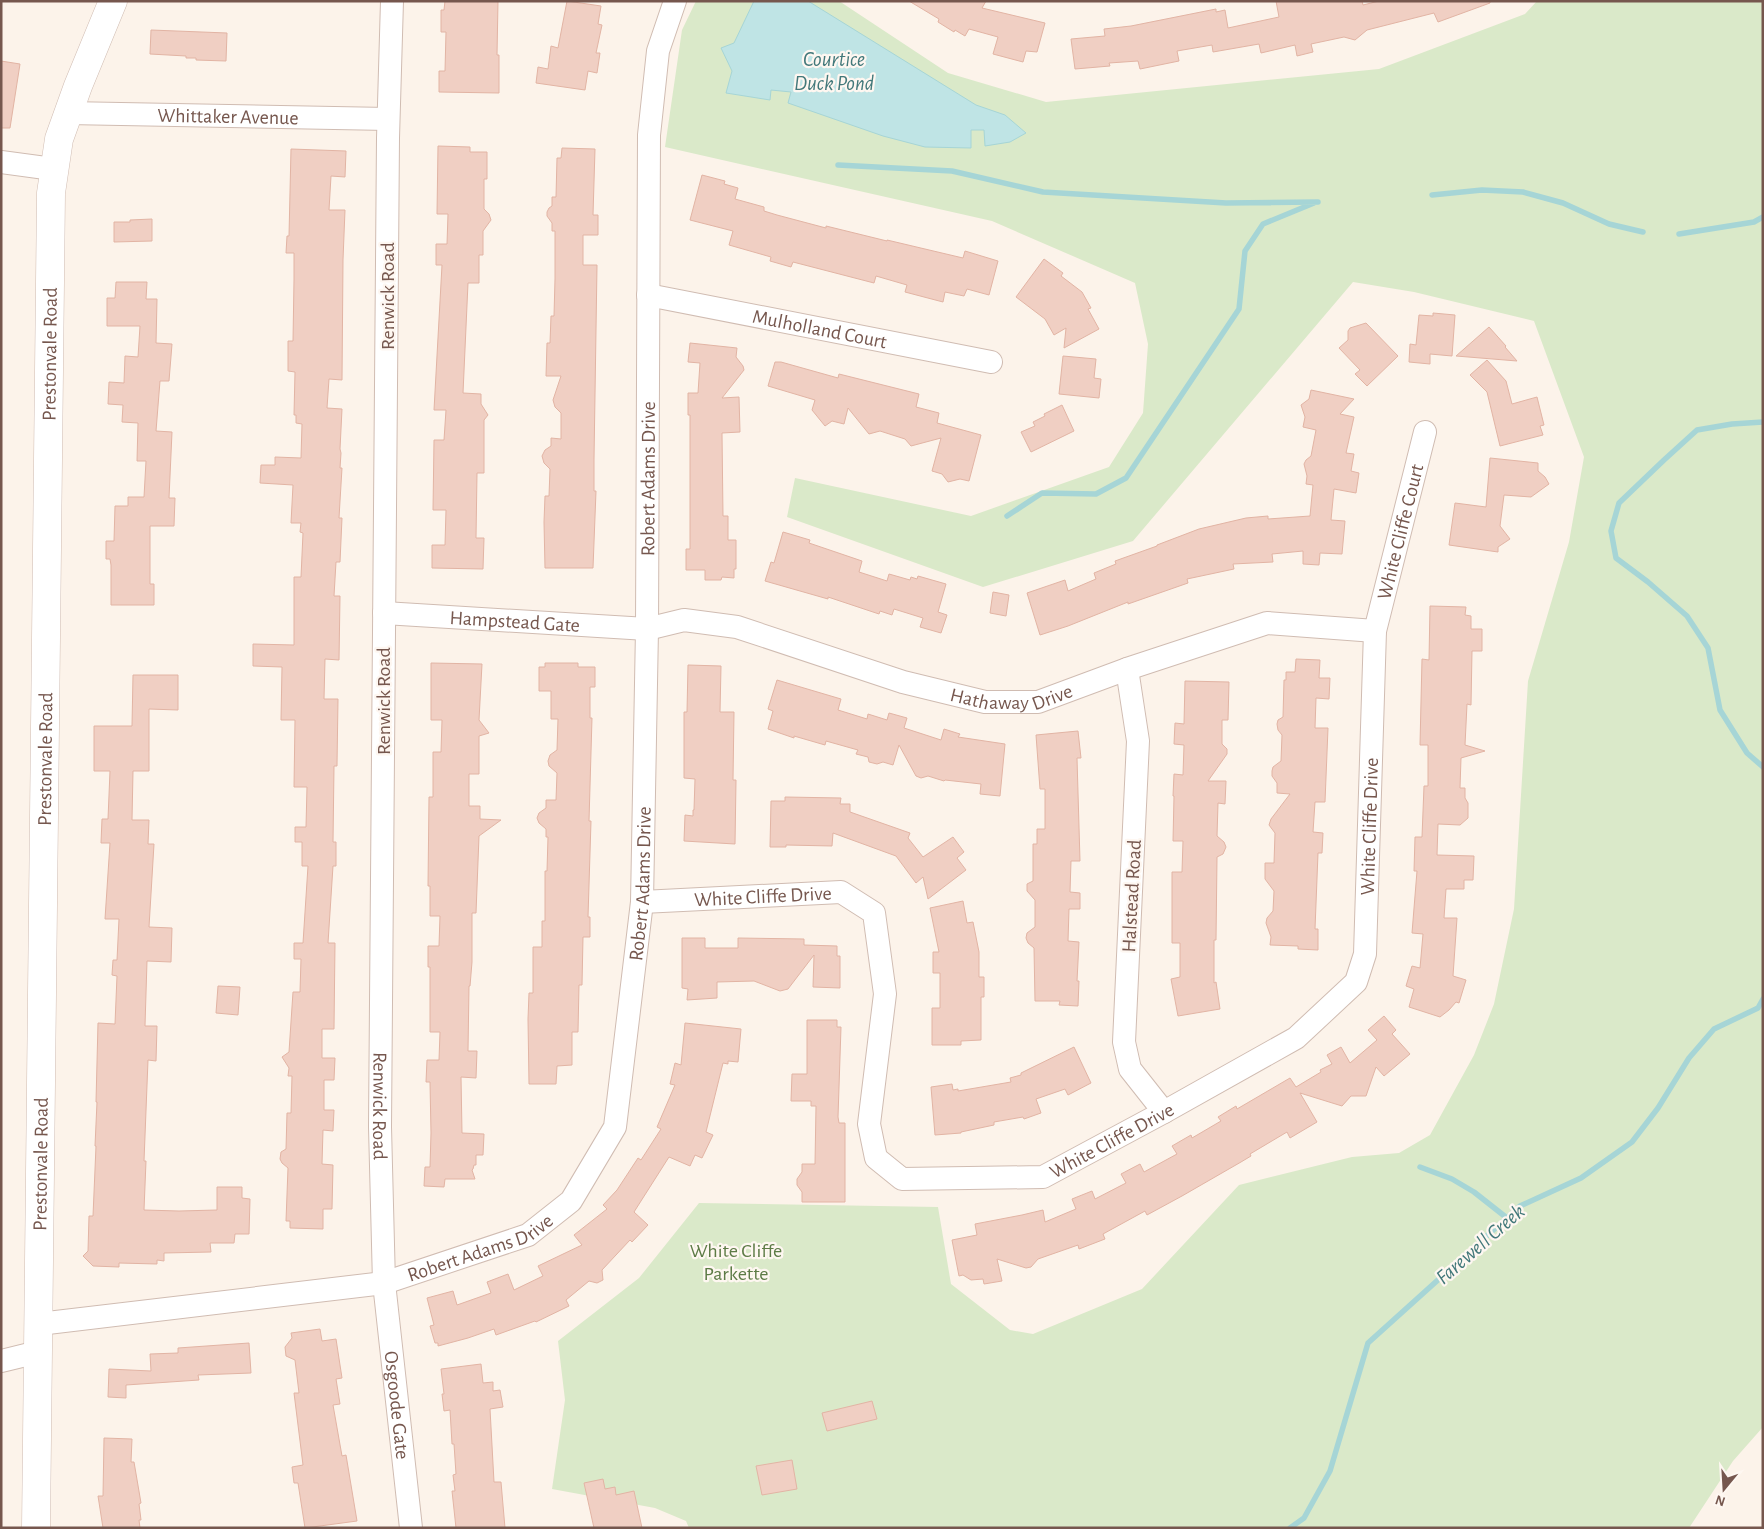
<svg xmlns="http://www.w3.org/2000/svg" width="1764" height="1529" font-family="'Alegreya Sans',sans-serif">
  <style>
    .green { fill: #dae9c9 }
    .water { fill: #bfe4e5; stroke: #a6d5d6 }
    .lines { fill: none; stroke-linecap: round; stroke-linejoin: round }
    .stream { stroke: #a6d5d6; stroke-width: 5.5 }
    .building { fill: #f0cfc3; stroke: #e2b4a4 }
    .minor-casing { stroke: #d0bcb2; stroke-width: 24 }
    .tertiary-casing { stroke: #d0bcb2; stroke-width: 29 }
    .minor { stroke: #fff; stroke-width: 22 }
    .tertiary { stroke: #fff; stroke-width: 28 }
    .labels { text-anchor: middle; stroke-width: 4.5; stroke-linejoin: round; paint-order: stroke }
    .street-label { font-size: 20px; fill: #76574e; stroke: #fef7f1 }
    .park-label { font-size: 20px; fill: #5d7b46; stroke: #fef7f1 }
    .water-label { font-size: 21px; font-style: italic; fill: #42787a; stroke: #fef7f1 }
  </style>
  <rect width="100%" height="100%" fill="#fcf3ea"/>
  <path class="green" d="M696,1H839L948,73L1046,102L1379,69L1525,14L1537,1H1763V1427L1733,1461L1689,1528H689L686,1521L655,1508L552,1489L565,1400L558,1341L639,1278L699,1203L938,1207L951,1284L1010,1330L1033,1334L1142,1289L1239,1185L1352,1157L1399,1153L1430,1135L1474,1055L1494,1004L1514,909L1528,681L1569,542L1584,457L1534,321L1414,292L1353,282L1133,541L983,587L787,517L795,478L971,516L1109,467L1143,413L1148,344L1135,283L992,221L665,147L682,30Z"/>
  <path class="water" d="M754,1H808L976,105L1005,115L1026,133L1010,142L985,146L984,130H971V148L925,147L883,136L788,103L791,92L771,90L770,100L726,93L732,71L721,48L734,43Z"/>
  <g class="lines">
    <path class="stream" d="M838,165L952,171L1043,192L1226,203L1318,202
      M1432,195L1482,190L1523,192L1563,203L1609,224L1643,232
      M1679,234L1754,222L1763,217
      M1763,422L1732,424L1697,430L1664,460L1619,503L1611,531L1616,558L1648,582L1687,616L1708,648L1720,710L1747,753L1763,767
      M1007,516L1042,493L1096,494L1126,478L1239,309L1245,251L1263,224L1314,203
      M1420,1167L1452,1179L1474,1192L1507,1218
      M1290,1528L1304,1518L1330,1471L1368,1343L1520,1206L1581,1178L1632,1142L1658,1108L1689,1058L1714,1029L1758,1008L1763,999"/>
  </g>
  <path class="building" d="M445,1H498L497,55H499V93L439,92V71H445L446,32H441V10H444Z
    M567,1L601,6L598,24L602,25L596,53H600L597,73L588,71L585,90L536,83L538,67L548,69L551,46L558,48Z
    M909,1H986L982,8L1045,23L1037,52L1026,51L1023,62L993,54L998,37L969,29L965,36L955,30L954,32L938,22L939,19Z
    M1276,1H1362L1363,5L1379,1H1490V3L1438,22L1434,13L1367,30L1355,40L1344,37L1311,44L1313,52L1297,56L1295,45L1261,53L1259,44L1213,52L1212,45L1177,51L1179,61L1140,69L1138,61L1109,63L1110,66L1075,69L1071,39L1105,36L1104,29L1131,26L1216,9V12L1225,10L1228,28L1279,17Z
    M151,30L227,33L226,61L196,60V58H186V56L150,54Z
    M1,61L20,64L10,128H1Z
    M438,146L470,147V152H487V179H484V209L489,214L491,220L483,231V255H479V283H468L463,393L481,394V404L488,415L484,420V473H477L476,538H484L483,569L432,568V545H445L446,510H433L434,440H444L446,410H434L442,265H436V244H447L448,214H437Z
    M562,148L595,149L593,215H598V235H583V265H597L594,459V491H596L593,568H545L544,522L545,496H549L550,469L544,463L542,456L545,450L551,446V438L561,439V413L555,407L553,400L561,376H546L547,343H550L551,316H554L555,279V231H552V223L547,216V212L549,208L552,206V197H556L557,158H561Z
    M291,149L346,151L345,177L331,176L329,210H345L343,260L342,380L329,379L327,408L342,409L340,449L341,453L340,468H342L339,518H342L340,562H336L334,596H340L339,660L325,659L324,699H338L337,766H334L333,842H336V866H333L328,943H335L334,1029H322V1058H335L334,1080H324V1110H334L333,1131L323,1130L322,1164L333,1165L332,1209H323V1229L290,1228V1221H286L288,1168L282,1163L280,1159L281,1152L286,1149L287,1113H291L292,1076H288L289,1068L282,1057L289,1052L293,992H300L301,959H294V943H303L308,866H302V842H295V827H306L307,787H294L295,720H281L282,667L253,666V644L294,645V577H301L303,533L300,532L301,523H291L293,485L260,483L261,465H275V457L301,458L302,424L296,423V415H294L295,372L288,371V341H293L294,280V253H286L287,236H289Z
    M702,175L725,181L724,184L738,188L735,199L764,207V211L777,215L826,228V226L887,241V240L963,258L965,251L998,261L989,295L967,289L964,296L945,292L943,302L905,292L907,285L876,276L874,283L793,262L791,267L770,261L771,257L729,245L733,231L690,220Z
    M152,219V241L114,242V222H130V220Z
    M1044,259L1063,273L1061,276L1082,292L1091,308L1088,309L1099,329L1064,348L1066,328L1054,335L1045,319L1016,297Z
    M116,282H147L146,299H157L156,343L172,344L169,381H160L156,431L172,432L169,498H175L174,526H150V584H154V605H111V565L110,559H106V541H114L115,506H128V497H144L146,461H137L138,423L122,422L123,405L108,404L109,382L124,383L125,356L138,357L140,326H107V298H115Z
    M1433,313L1455,315L1452,356L1430,354V364L1409,362L1410,344L1416,345L1419,315L1433,316Z
    M1366,323L1398,356L1367,386L1355,374L1360,370L1339,348L1348,340V331L1350,328Z
    M1489,327L1506,346L1505,347L1517,361L1456,356Z
    M690,343L737,348L736,357L743,366L744,370L722,398L739,397L740,432L722,433L723,516H728V540H736V569H734V578L722,577L721,580H705V570H686V549H690V415H688V393H698L700,363L688,362Z
    M1063,356L1096,359L1094,378L1101,379L1099,398L1059,394Z
    M1487,360L1506,381L1512,404L1537,397L1544,425L1540,426L1543,435L1500,446L1487,392L1470,375Z
    M775,362H781L838,378L839,374L919,394L916,407L939,413L937,423L981,435L969,481L960,479L948,482L942,474L932,471L941,438L911,446L905,439L880,431L869,434L848,408L844,424L832,421L825,426L812,410L815,400L768,386Z
    M1311,390L1354,399L1340,414L1354,417L1346,453L1354,454L1351,471L1359,473L1356,493L1334,489L1331,520L1345,521L1342,554L1320,553L1319,565L1303,564V551L1272,554L1273,562L1233,564L1234,569L1187,579L1188,583L1128,604V602L1068,626L1040,635L1027,593L1065,580L1068,591L1096,579L1094,573L1116,564L1115,561L1157,546V545L1199,529L1246,518L1268,516V519L1310,516L1313,485L1306,484L1307,476L1304,464L1306,460L1311,456L1316,430L1303,427L1305,417L1301,405L1309,399Z
    M1062,405L1074,431L1031,452L1021,432L1035,426L1033,422L1045,416L1044,414Z
    M1490,458L1538,463V471L1545,477L1549,484L1531,497L1504,495L1500,526L1510,539L1498,547V552L1449,545L1455,503L1486,507Z
    M783,532L810,540L809,543L862,561L859,572L887,581L889,574L910,580L911,577L917,579L918,576L946,584L938,612L947,615L941,633L920,627L923,618L894,609L892,615L880,611L879,614L828,597V599L765,581L771,562L774,563Z
    M993,592L1009,595L1006,616L990,613Z
    M1430,606L1466,607L1465,615L1471,616V629H1482V651H1472L1471,705L1467,704L1465,745L1485,751L1461,758L1460,788H1465V798L1468,803V818L1460,825L1438,824L1437,855L1474,856L1473,880H1464V889H1446L1444,918H1457L1453,976L1466,980L1459,1003L1456,1002L1449,1010L1440,1017L1409,1007L1414,989L1406,986L1412,966L1420,968L1423,934L1412,933L1417,871H1414L1415,837H1422L1424,786H1428V745H1420L1422,659L1429,660Z
    M1296,659L1320,660L1319,678H1330L1329,699L1316,698L1315,728H1328L1325,802H1315L1313,832L1323,833L1322,853H1318L1315,929H1318V950L1298,949V946L1270,945L1271,937L1266,923L1267,918L1273,911L1274,891L1265,879V863H1274L1275,833L1269,825L1271,819L1290,794L1277,793V783L1272,776V771L1273,767L1281,761L1282,735L1278,730L1277,724L1278,720L1283,717L1284,680H1286V672H1295Z
    M431,663L482,664L479,720L489,733L479,736V774H469V806H480V819L501,820L479,836L476,913H472V962L470,986H469L468,1051H477L476,1078L461,1077L462,1133L484,1134L483,1155H476V1165H474L473,1169L472,1170L475,1179H445L444,1187L424,1186L425,1167H430L431,1133L430,1082H426L427,1060H439L440,1032H430V967H428V946H439L440,916H430V886H428L429,797H433V752H441L442,720H431Z
    M545,663H578V667H595V687H590V718H592L589,821H591L588,917H590V937H583L582,985H579L578,1032H572V1065L557,1066L556,1084H529L528,1019L529,993H533V947H542V921H545V871H547L548,837H546V829L539,823L537,818L539,813L546,808V800H556L557,773L549,766L548,761L550,755L557,750L558,719H551V691H539V667H545Z
    M688,665L721,666L720,712H734L733,780H736L735,844L684,841L685,815L693,816V810H694L695,779L684,778V712H687Z
    M133,675H178V710L149,709V771H133L132,820H149L148,844H154L149,927L172,928L171,962L147,961L145,1026H157L156,1061L148,1060L144,1161H146L144,1210L179,1211L217,1210V1187H242V1198L250,1199L249,1234H235L234,1243H210L211,1252L164,1253V1261L157,1260V1264L119,1263V1267L93,1266L83,1256L88,1251L89,1216H93L96,1146H95L97,1102H96L98,1023L115,1024L117,976L112,975L113,960H117L119,919H105L110,843H101L102,819H108L110,771H94V726H132Z
    M777,680L841,699L838,710L867,719L868,714L887,720L889,713L907,718L904,728L941,740L944,729L960,734L958,737L1005,744L1000,796L980,794L981,784L945,780L944,781L928,776L921,778L916,776L899,745L893,765L883,762L877,764L869,762L868,757L856,754L858,750L826,741L825,745L794,736V738L768,729L773,711L768,709Z
    M1185,681L1229,682L1228,720H1222V744L1227,749V754L1208,781H1226L1225,804L1218,803L1217,836L1224,842L1226,847L1223,854L1217,857L1216,940H1214V983L1216,982L1220,1009L1178,1016L1171,979L1180,977V943H1172V872H1182L1183,841H1173L1174,796H1173L1174,774L1183,775L1184,745L1174,744L1175,723L1184,724Z
    M1078,731L1081,758H1077L1080,861H1071L1070,892L1080,893V909H1069L1068,941L1079,942L1077,981H1079L1078,1006L1059,1005L1060,1001H1035L1034,948L1028,943L1026,938L1027,933L1035,927V900L1027,891V884L1033,881V844H1037V829H1045V789H1040L1036,735Z
    M785,797L841,798L840,804H850V812L910,833L908,838L923,857L953,837L964,852L957,858L966,870L928,899L923,877L916,883L896,856L833,833L832,846L786,845V847H770L771,801H785Z
    M963,901L967,923L973,922L979,952V977H984V997H981V1040L961,1041V1045H932V1008H940V973H933V952H939L930,908Z
    M682,938H705V948H738V938L804,939V945L837,946V956H840V988L813,987L814,955L788,989L780,991L754,981L717,982V998L687,1000L688,989L682,988Z
    M218,986L240,987L238,1015L216,1013Z
    M1384,1016L1396,1030L1392,1034L1410,1054L1384,1076L1376,1067L1366,1096H1351L1342,1106L1300,1093L1317,1122L1290,1138L1287,1132L1250,1154L1251,1156L1241,1162L1182,1196L1147,1215L1145,1211L1103,1234L1105,1239L1079,1249L1078,1245L1038,1259L1031,1267L1026,1268L997,1259L1002,1281L984,1284L983,1279L971,1280L963,1275L959,1276L952,1240L977,1235L975,1224L1022,1215L1043,1210L1045,1222L1076,1209L1072,1199L1092,1191L1095,1199L1126,1183L1121,1174L1140,1164L1144,1172L1177,1154L1172,1146L1191,1135L1192,1138L1221,1121L1218,1117L1236,1106L1237,1109L1290,1078L1296,1087L1321,1072L1320,1070L1332,1064L1327,1055L1341,1047L1350,1063L1377,1040L1368,1030Z
    M807,1020H837V1027H841L838,1117L839,1123H845V1202H802V1192L797,1185V1179L802,1172V1164H815L816,1106H811V1101H791L792,1074H807Z
    M685,1023L741,1029L738,1062L728,1061V1064L723,1063L706,1132L713,1135L702,1158L695,1155L690,1166L669,1157L634,1212L648,1225L632,1242L630,1240L602,1270L603,1280L597,1283L589,1281L566,1300L569,1306L536,1322L535,1321L496,1335L494,1329L468,1338L438,1346V1343H435L430,1326L434,1325L427,1298L453,1291L457,1305L491,1293L487,1282L508,1274L514,1290L543,1276L538,1266L582,1245L574,1235L607,1209L603,1205L617,1190L638,1158L641,1160L661,1129L657,1127L675,1085L670,1084L675,1063L681,1065Z
    M1074,1047L1091,1083L1068,1095L1065,1089L1036,1099L1041,1113L1024,1119L1023,1117L994,1122V1125L961,1132V1133L935,1135L931,1087L952,1084L953,1090L958,1089V1091L1011,1082L1010,1078L1021,1075V1073Z
    M320,1329L322,1341L336,1339L342,1378L336,1379L340,1404L333,1405L342,1456L346,1455L357,1521L305,1528L298,1483H294L292,1467L303,1465L294,1393H299L295,1360L286,1356L285,1347L292,1338L291,1333Z
    M249,1343L251,1373L198,1375L199,1380L126,1385V1398L108,1397L109,1369L151,1371L150,1354L178,1353V1348Z
    M481,1364L483,1383L493,1382V1391L500,1390L503,1407L490,1409L494,1482H501L505,1528H456L452,1491H455L453,1475L456,1474L454,1444H452L450,1410L444,1411L442,1394H444L441,1369Z
    M872,1401L877,1419L827,1431L822,1413Z
    M104,1438L132,1439L131,1462H134L141,1503L139,1504L141,1520H139L140,1528H103L98,1496H103Z
    M792,1460L797,1489L762,1495L756,1466Z
    M603,1479L605,1489L615,1487L616,1495L634,1491L642,1528H594L584,1483Z"/>
  <g class="lines">
    <defs>
      <g id="minor">
        <path id="s1" d="M392,1L388,138L380,1127L384,1283L411,1528"/>
        <path id="s2" d="M67,113L388,119"/>
        <path d="M1,162L53,169"/>
        <path id="s3" d="M648,295L991,362"/>
        <path id="s4" d="M384,613L647,629L684,620L737,627L903,682L985,702H1038L1127,669L1267,623L1375,631"/>
        <path d="M1127,669L1138,741L1124,1042L1130,1069L1164,1112"/>
        <path id="s5" d="M642,902L841,892L874,913L885,994L869,1124L876,1158L902,1179L1043,1177L1164,1112L1296,1038L1356,982L1365,954L1375,631L1425,432"/>
        <path id="s6" d="M39,1324L384,1283L528,1235L571,1201L615,1127L642,902L647,629L649,135L658,51L675,1"/>
        <path d="M1,1361L38,1352"/>
      </g>
      <g id="tertiary">
        <path id="s7" d="M36,1528L51,193L59,139L78,86L113,1"/>
      </g>
    </defs>
    <use href="#minor" class="minor-casing"/>
    <use href="#tertiary" class="tertiary-casing"/>
    <use href="#minor" class="minor"/>
    <use href="#tertiary" class="tertiary"/>
  </g>
  <g class="labels">
    <g class="street-label">
      <text dy="7" stroke="none"><textPath href="#s2" startOffset="161">Whittaker Avenue</textPath></text>
      <text transform="translate(387 296) rotate(-90)" y="7">Renwick Road</text>
      <text dy="7" stroke="none"><textPath href="#s3" startOffset="175">Mulholland Court</textPath></text>
      <text dy="7" stroke="none"><textPath href="#s7" startOffset="1174">Prestonvale Road</textPath></text>
      <text dy="7" stroke="none"><textPath href="#s6" startOffset="1290">Robert Adams Drive</textPath></text>
      <text dy="7" stroke="none"><textPath href="#s5" startOffset="1486">White Cliffe Court</textPath></text>
      <text dy="7" stroke="none"><textPath href="#s4" startOffset="131">Hampstead Gate</textPath></text>
      <text dy="7" stroke="none"><textPath href="#s4" startOffset="641">Hathaway Drive</textPath></text>
      <text transform="translate(383 701) rotate(-90)" y="7">Renwick Road</text>
      <text dy="7" stroke="none"><textPath href="#s7" startOffset="769">Prestonvale Road</textPath></text>
      <text dy="7" stroke="none"><textPath href="#s5" startOffset="1188">White Cliffe Drive</textPath></text>
      <text dy="7" stroke="none"><textPath href="#s6" startOffset="885">Robert Adams Drive</textPath></text>
      <text dy="7" stroke="none"><textPath href="#s5" startOffset="121">White Cliffe Drive</textPath></text>
      <text transform="translate(1131 896) rotate(-87)" y="7">Halstead Road</text>
      <text dy="7" stroke="none"><textPath href="#s1" startOffset="1105">Renwick Road</textPath></text>
      <text dy="7" stroke="none"><textPath href="#s5" startOffset="738">White Cliffe Drive</textPath></text>
      <text dy="7" stroke="none"><textPath href="#s7" startOffset="364">Prestonvale Road</textPath></text>
      <text dy="7" stroke="none"><textPath href="#s6" startOffset="450">Robert Adams Drive</textPath></text>
      <text dy="7" stroke="none"><textPath href="#s1" startOffset="1405">Osgoode Gate</textPath></text>
    </g>
    <g class="park-label">
      <text x="736" y="1257">White Cliffe<tspan x="736" dy="23">Parkette</tspan></text>
    </g>
    <g class="water-label">
      <text x="834" y="66">Courtice<tspan x="834" dy="24">Duck Pond</tspan></text>
      <text transform="translate(1480 1244) rotate(-41)" y="7">Farewell Creek</text>
    </g>
  </g>
  <rect width="1764" height="1529" fill="none" stroke="#76574e" stroke-width="5"/>
  <g transform="translate(1724 1489) rotate(198)" stroke="#fef7f1" stroke-width="4" paint-order="stroke">
  <path d="M0-4L9 19L0 12L-9 19Z" fill="#76574e"/>
  <text y="-8" font-size="14" font-weight="bold" text-anchor="middle" fill="#76574e">N</text>
  </g>
</svg>
